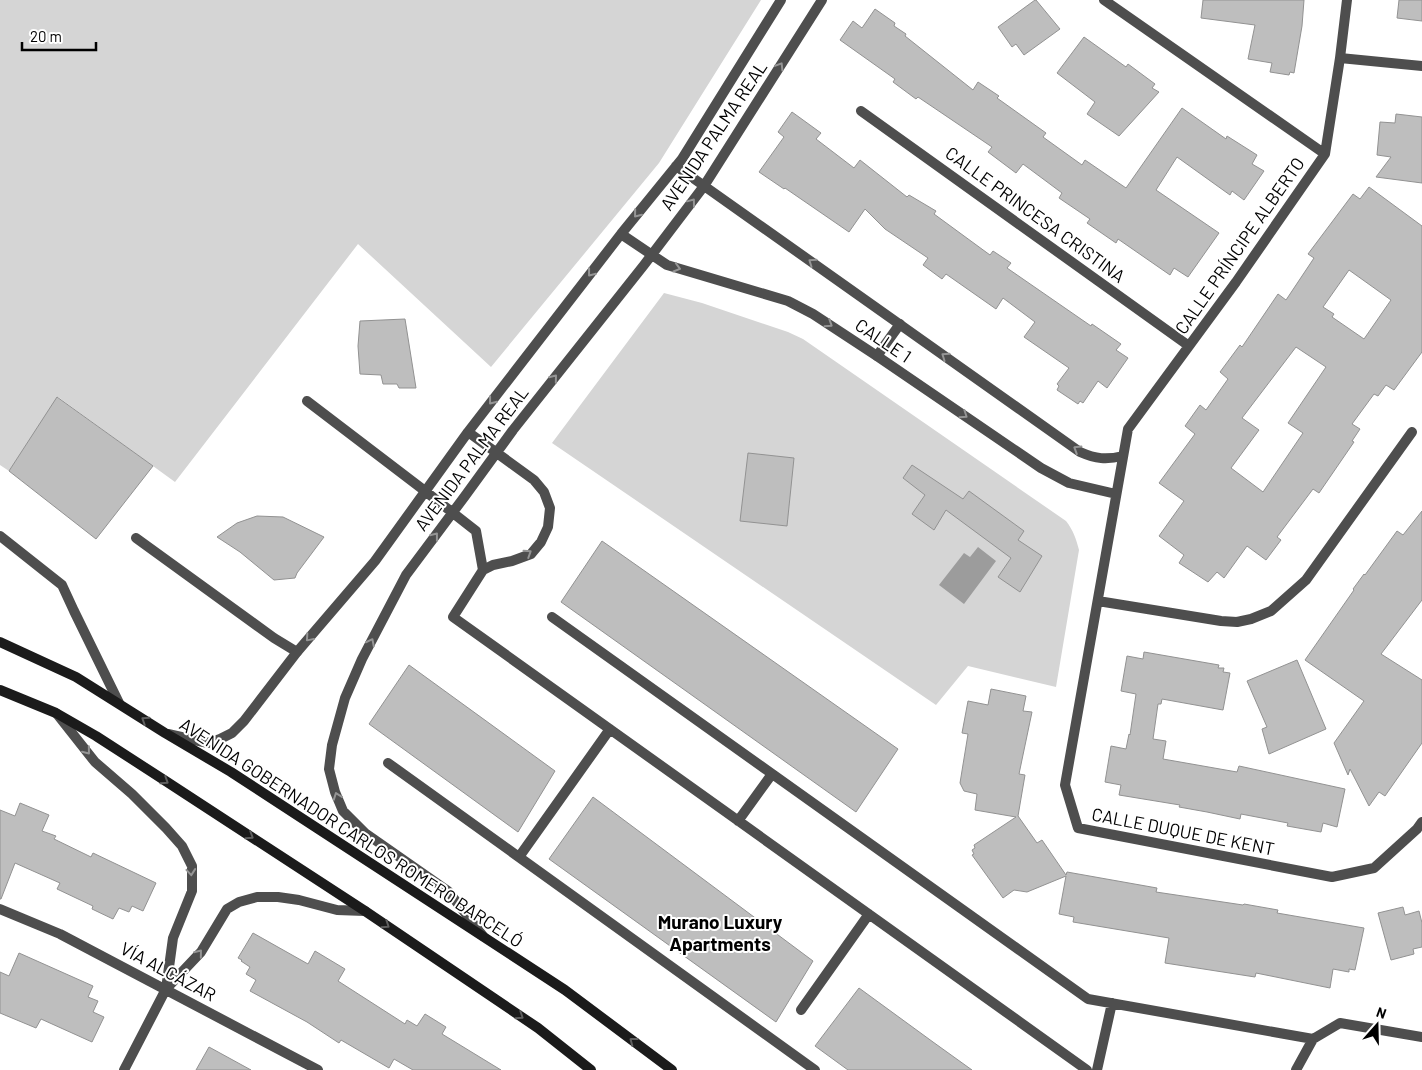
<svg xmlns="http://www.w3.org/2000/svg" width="1422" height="1070" font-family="Barlow,sans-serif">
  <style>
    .green { fill: #d5d5d5 }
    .water { fill: #9c9c9c }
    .building { fill: #bebebe; stroke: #929292; fill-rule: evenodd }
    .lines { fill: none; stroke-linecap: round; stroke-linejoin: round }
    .lane { stroke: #4e4e4e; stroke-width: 10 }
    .street { stroke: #4e4e4e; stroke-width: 10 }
    .secondary { stroke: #1b1b1b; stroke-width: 10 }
    .oneway { stroke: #959595 }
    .oneway2 { stroke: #5f5f5f }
    .labels { text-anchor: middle; stroke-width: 4; stroke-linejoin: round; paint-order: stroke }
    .street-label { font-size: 18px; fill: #000; stroke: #fff }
    .neighbourhood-label { font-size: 19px; font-weight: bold; fill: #000; stroke: #fff }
  </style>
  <rect width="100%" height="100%" fill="#fff"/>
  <path class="green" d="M0,0H761L659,163L491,367L358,244L175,482L58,397L9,471L0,465Z
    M664,293L702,303L788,332L803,339L1066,521C1073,530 1076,538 1079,550L1056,687L968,666L936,705L552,443Z"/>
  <path class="water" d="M978,547L996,561L964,604L939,585L964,553L970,557Z"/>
  <path class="building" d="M1035,0H1036L1060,29L1024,55L1016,44L1012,47L998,27Z
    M1203,0H1304L1302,26L1294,73L1290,72L1289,75L1270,72L1272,63L1248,59L1255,25L1201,18Z
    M1399,0H1422V21L1397,18Z
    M875,9L895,23L894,26L906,34L905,36L973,90L978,82L999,96L997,98L1046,133L1043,137L1082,165L1085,160L1126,188L1182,108L1226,139L1227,136L1257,155L1252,164L1264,171L1244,200L1232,191L1230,195L1177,157L1156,190L1219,233L1188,277L1174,268L1170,275L1118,239L1116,243L1087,223L1090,219L1059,198L1062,193L1023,164L1016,173L988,152L992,147L918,97L916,99L893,82L895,79L840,40L853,21L862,28Z
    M1084,37L1126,67L1128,64L1155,84L1152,88L1159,92L1119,136L1087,114L1095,102L1057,73Z
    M792,112L821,133L816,139L854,168L860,160L907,197L909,195L936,211L934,214L990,255L993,251L1011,263L1007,268L1091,326L1092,324L1121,344L1116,350L1128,358L1107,388L1098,381L1083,403L1080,401L1078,404L1057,390L1059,386L1057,384L1069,368L1024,337L1035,322L1003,298L996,309L946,274L942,279L923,265L928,258L885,229L865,209L849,232L785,188L784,189L759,172L784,137L778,132Z
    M1396,114L1422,117V183L1376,177L1391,157L1377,155L1380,122L1395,123Z
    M1369,187L1422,226V352L1394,390L1386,385L1378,396L1374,394L1352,424L1360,429L1352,441L1354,442L1319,493L1313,489L1277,537L1281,540L1266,560L1247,546L1224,578L1217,572L1208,582L1179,563L1184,555L1159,536L1184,501L1159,483L1195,434L1185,426L1200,405L1206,410L1228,379L1220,372L1240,345L1242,347L1278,294L1286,300L1314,258L1308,254L1353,194L1360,199ZM1349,270L1391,300L1364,339L1332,317L1334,314L1323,307ZM1296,347L1326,367L1288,423L1303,433L1263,492L1231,468L1259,430L1242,418Z
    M405,319L416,388H399L397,384H383L381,375L360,374L358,346L360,321Z
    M57,397L153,466L96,539L9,471Z
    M748,453L794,458L787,526L740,521Z
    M912,465L963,499L969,491L1024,531L1018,540L1042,556L1020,592L998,577L1011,558L946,510L934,530L912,514L925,495L903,478Z
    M1422,511V600L1381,654L1422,680V743L1385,796L1379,792L1369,806L1350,769L1348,775L1334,743L1364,701L1305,660L1354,590L1353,589L1364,574L1365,575L1397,531L1403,535Z
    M257,516L283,517L324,537L297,573L295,578L274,580L240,552L217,537L237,523Z
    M602,541L898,749L856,812L561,602Z
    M1144,652L1219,665L1218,668H1224L1223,672L1230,673L1223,710L1162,699L1161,704H1158L1153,739L1166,741L1163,759L1237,772L1239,766L1345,789L1337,827L1323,823L1321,832L1287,826L1288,823L1241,814L1240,819L1207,812L1179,807L1180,805L1119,795L1121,785L1105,782L1111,746L1126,749L1129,734L1130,735L1136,694L1121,691L1127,656L1143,659Z
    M1297,660L1326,729L1269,754L1262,729L1267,727L1247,681Z
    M409,665L555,771L518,832L369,724Z
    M991,689L1026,696L1023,711L1032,712L1019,774L1025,775L1018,816L1037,843L1042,840L1066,875L1067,872L1157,888L1156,892L1243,905L1244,904L1278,910L1277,913L1364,928L1355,970L1349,969V972L1333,969L1330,988L1256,973L1255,977L1165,963L1169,938L1073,922L1074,917L1059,914L1066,876L1027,892L1014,890L1003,898L972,855L974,854L972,850L975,848L974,845L1016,817L975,810L977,794L964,791L960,783L968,734L962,733L968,701L988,705Z
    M593,797L813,961L776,1022L549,859Z
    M20,803L49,815L42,831L56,836L54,839L91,857L93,853L156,883L143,911L132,906L129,912L119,908L113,919L92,909L93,906L57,889L60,883L15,863L1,899H0V810L15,816Z
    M1403,907L1405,915L1419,911L1422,923V947L1413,949L1414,954L1391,960L1378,913Z
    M253,933L308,964L315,951L345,969L338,981L405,1024L407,1020L417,1026L425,1014L446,1027L442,1034L501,1070H413L394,1059L389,1068L341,1040L339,1043L307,1022L250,991L256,980L246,974L250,967L241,961L242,960L238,958Z
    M19,953L93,986L88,997L98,1001L93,1012L104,1017L92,1042L41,1019L36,1028L0,1013V972L9,976Z
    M859,988L933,1042L972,1070H848L815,1046Z
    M209,1047L251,1070H196Z"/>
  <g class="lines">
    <path class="lane" d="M877,356L900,324
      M307,401L425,491
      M0,536L62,585L74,611L119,703
      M136,538L274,638L297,652"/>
    <path class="street" d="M1104,0L1325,154
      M1347,0L1340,58L1325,154L1236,282L1128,429L1065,785L1078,828L1332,877L1374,868L1417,829L1422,822
      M1340,58L1422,66
      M861,111L1189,346
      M676,166L1080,452C1096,459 1106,460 1123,456
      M621,234L667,265L788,301L813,314L877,356L1041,468L1069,483L1116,494
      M468,432L534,480L544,492L550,508L548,527L541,542L531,554L512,561L493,565L483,570L453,617L1087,1070
      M425,491L476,531L483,570
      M1098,601L1221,621L1237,622L1251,619L1271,611L1306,580L1412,432
      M552,617L1088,999L1313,1039L1296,1070
      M57,714L95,762L132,794L166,828L182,846L192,866V891L173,938L166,989
      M168,734L208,743L220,739L232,733L244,721L297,652L375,561L468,432L621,234L682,159L781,0
      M388,763L815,1070
      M738,821L772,774
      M519,857L610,729
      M0,909L60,934L318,1070
      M483,936L448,891L365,833L343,811L335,792L329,769L332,745L345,698L362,659L406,575L465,496L513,430L644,265L704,186L822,0
      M801,1010L869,914
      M1313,1039L1340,1023L1422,1037
      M124,1070L166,989L201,952L227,909L239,902L257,897H278L299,900L337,910L365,911
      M1097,1070L1112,1003"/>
    <path class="secondary" d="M0,642L76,677L165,733L231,772L565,990L672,1070
      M0,690L56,713L96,736L161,778L365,911L538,1028L591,1070"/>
  </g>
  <defs><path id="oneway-chevron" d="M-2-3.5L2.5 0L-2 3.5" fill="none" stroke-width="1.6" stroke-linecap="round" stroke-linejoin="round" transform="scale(1.25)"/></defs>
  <g class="oneway">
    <use href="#oneway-chevron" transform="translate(780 66) rotate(-58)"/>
    <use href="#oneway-chevron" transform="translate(692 202) rotate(-53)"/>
    <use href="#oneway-chevron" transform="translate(637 214) rotate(129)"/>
    <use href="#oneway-chevron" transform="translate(812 262) rotate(-145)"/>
    <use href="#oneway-chevron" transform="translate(677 268) rotate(16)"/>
    <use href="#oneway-chevron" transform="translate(591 273) rotate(128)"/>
    <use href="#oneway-chevron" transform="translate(829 324) rotate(33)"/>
    <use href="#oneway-chevron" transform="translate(945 356) rotate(-145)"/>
    <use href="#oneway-chevron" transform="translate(554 378) rotate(-51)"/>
    <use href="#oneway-chevron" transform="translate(492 401) rotate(128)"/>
    <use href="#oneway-chevron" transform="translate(964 415) rotate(34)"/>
    <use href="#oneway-chevron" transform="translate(1077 449) rotate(-148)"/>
    <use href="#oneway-chevron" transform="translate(435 536) rotate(-52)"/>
    <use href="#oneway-chevron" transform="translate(528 553) rotate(-33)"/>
    <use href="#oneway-chevron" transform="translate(309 638) rotate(131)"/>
    <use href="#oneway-chevron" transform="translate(371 642) rotate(-63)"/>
    <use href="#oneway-chevron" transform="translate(87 751) rotate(51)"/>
    <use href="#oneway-chevron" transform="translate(337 796) rotate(-110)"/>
    <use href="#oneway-chevron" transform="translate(191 872) rotate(85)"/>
    <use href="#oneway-chevron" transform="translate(199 953) rotate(-51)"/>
  </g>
  <g class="oneway2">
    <use href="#oneway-chevron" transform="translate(145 720) rotate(-147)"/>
    <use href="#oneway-chevron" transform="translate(165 781) rotate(33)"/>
    <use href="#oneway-chevron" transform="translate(250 836) rotate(33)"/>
    <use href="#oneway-chevron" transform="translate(386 925) rotate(34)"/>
    <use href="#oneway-chevron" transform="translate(520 1016) rotate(34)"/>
    <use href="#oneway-chevron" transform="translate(633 1041) rotate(-143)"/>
  </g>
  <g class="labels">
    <g class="street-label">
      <text transform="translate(714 136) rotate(-56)" y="6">AVENIDA PALMA REAL</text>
      <text transform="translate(1035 215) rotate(36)" y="6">CALLE PRINCESA CRISTINA</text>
      <text transform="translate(1240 246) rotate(-55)" y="6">CALLE PRÍNCIPE ALBERTO</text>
      <text transform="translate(883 341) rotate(34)" y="6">CALLE 1</text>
      <text transform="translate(472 459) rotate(-53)" y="6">AVENIDA PALMA REAL</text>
      <text transform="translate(1183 832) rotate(11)" y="6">CALLE DUQUE DE KENT</text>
      <text transform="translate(351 833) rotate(33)" y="6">AVENIDA GOBERNADOR CARLOS ROMERO BARCELÓ</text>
      <text transform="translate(168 972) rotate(28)" y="6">VÍA ALCÁZAR</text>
    </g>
    <g class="neighbourhood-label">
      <text x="720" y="929">Murano Luxury<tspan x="720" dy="22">Apartments</tspan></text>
    </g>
  </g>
  <g transform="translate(1377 1025) rotate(20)" stroke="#ffffff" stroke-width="4" paint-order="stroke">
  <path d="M0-4L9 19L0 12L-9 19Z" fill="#000000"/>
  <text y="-8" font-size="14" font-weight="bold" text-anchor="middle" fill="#000000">N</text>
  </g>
  <path d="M22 42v8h74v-8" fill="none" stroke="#000000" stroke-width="2.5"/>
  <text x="30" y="42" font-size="15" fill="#000000" stroke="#ffffff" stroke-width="4" paint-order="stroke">20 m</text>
</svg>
